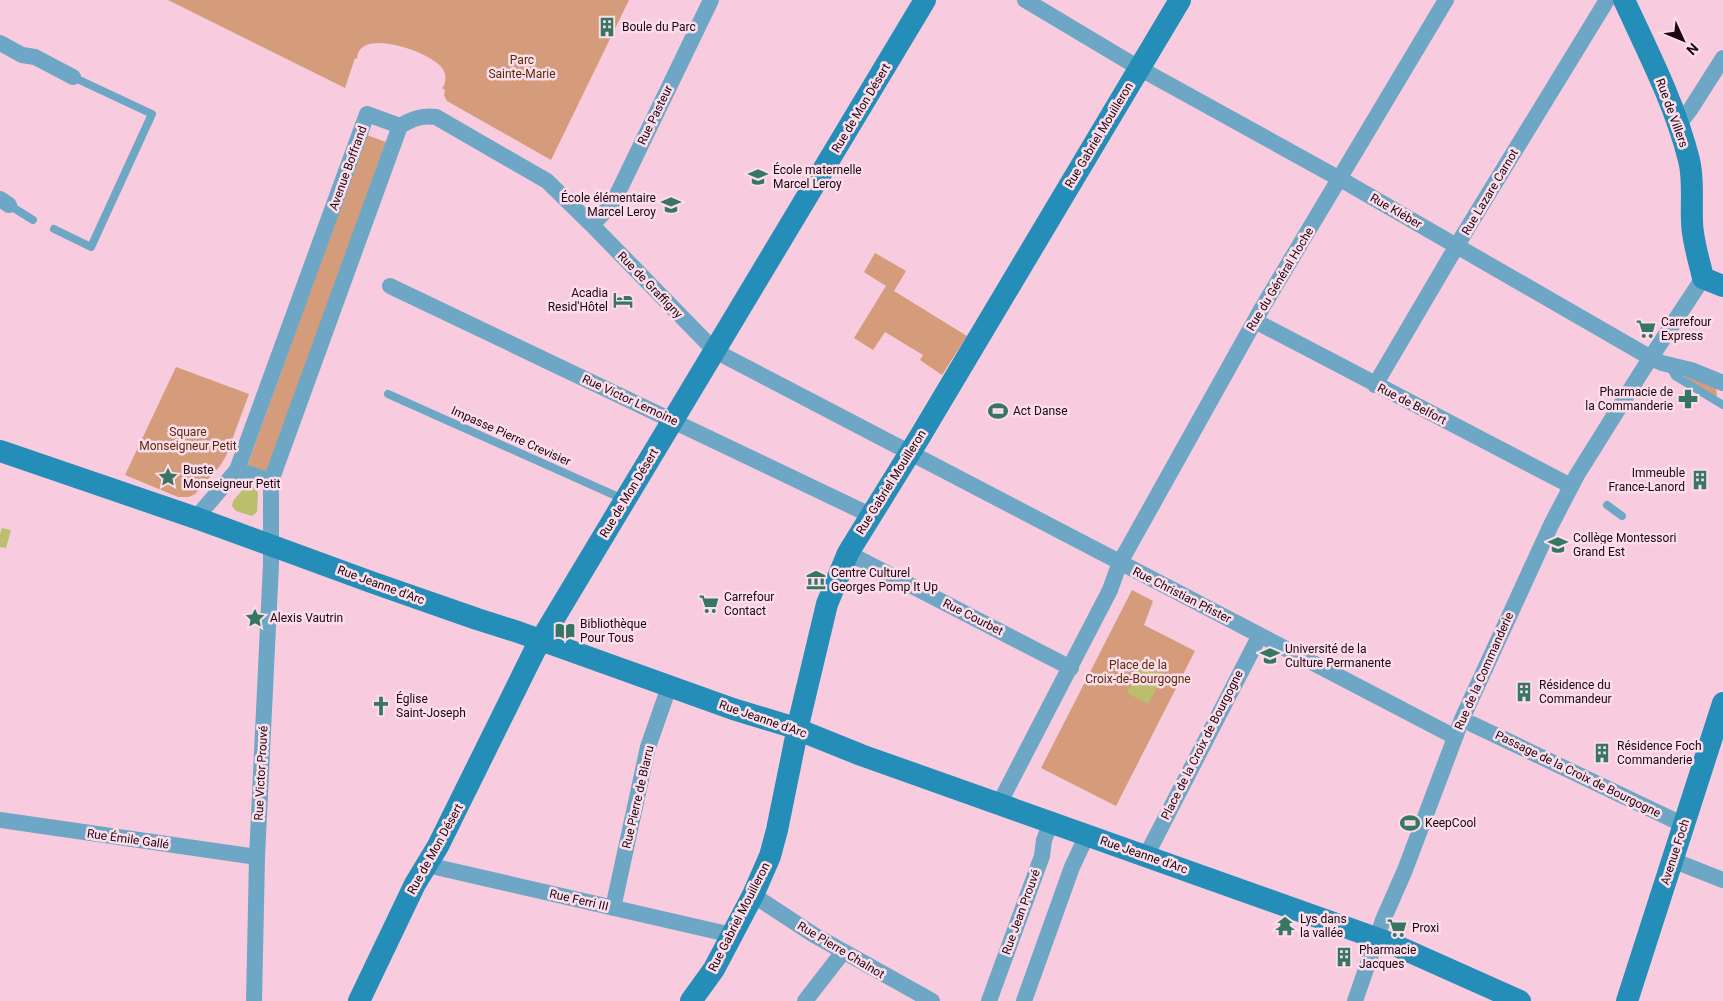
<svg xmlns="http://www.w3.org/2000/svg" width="1723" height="1001" font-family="Roboto,sans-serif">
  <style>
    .green { fill: #d49c7b }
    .water { fill: #babe6d }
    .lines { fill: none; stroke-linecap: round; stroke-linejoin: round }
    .lane { stroke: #6ea7c5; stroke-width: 8 }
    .street { stroke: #6ea7c5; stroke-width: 16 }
    .secondary { stroke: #248db8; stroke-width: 22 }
    .labels { text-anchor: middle; stroke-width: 5; stroke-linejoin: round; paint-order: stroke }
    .poi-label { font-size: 12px; fill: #1d0511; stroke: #fcddea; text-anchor: start }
    .park-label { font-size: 12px; fill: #5a2b0b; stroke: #fcddea }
    .street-label { font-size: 12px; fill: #1d0511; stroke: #fcddea }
  </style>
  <rect width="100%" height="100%" fill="#f8cbde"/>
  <path class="green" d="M168,0H629L551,160L447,101L444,95L445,90L442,88C446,84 447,74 442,68C431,52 358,26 357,59L355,58L345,88Z
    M367,135L386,142L266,477L246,469Z
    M875,253L906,271L894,291L967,336L942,375L920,360L923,355L885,332L873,350L854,338L886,286L864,272Z
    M176,367L249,394L226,456L220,466L195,494L189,497H178L125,475Z
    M1686,375L1716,385L1717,398L1685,379Z
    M1132,590L1153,601L1144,625L1195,651L1116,806L1041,768Z"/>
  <path class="water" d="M246,486H252L258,492L257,512L252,516L236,511L232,506L233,501Z
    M2,528L11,530L6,548L0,547V534Z
    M1142,663L1164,674L1148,704L1127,693Z"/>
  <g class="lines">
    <path class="lane" d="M9,205L33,220
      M54,229L91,247L152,114L73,77
      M1670,367L1675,376L1723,405
      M388,394L623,499
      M1607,505L1622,516"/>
    <path class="street" d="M1025,0L1139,68L1349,184L1651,358L1662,363L1691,370L1723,383
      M0,43L22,55L35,57L73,77
      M1678,125L1690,110L1723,58
      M400,126C412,119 422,115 436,117L547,181L592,225L715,351L1455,737
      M0,199L9,205
      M592,225L613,203L711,0
      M390,286L870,515
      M1255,321L1571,486
      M1375,385L1459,242L1607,0
      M237,470L271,481
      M199,519L201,512L237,470L367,114L400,126
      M848,553L1071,668
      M1472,724L1684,825
      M999,804L1110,590L1120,562L1127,550L1262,308L1446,0
      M0,820L257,857
      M1146,856L1260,635
      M1672,860L1723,880
      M427,865L732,935
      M753,895L814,935L932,1001
      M613,908L648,747L669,687
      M254,1001L257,857L271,564V481L400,126
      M805,1001L843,952
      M989,1001L1042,856L1044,840L1051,823
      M1024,1001L1072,867L1087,835
      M1355,1001L1383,920L1405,870L1462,719L1551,525L1577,475L1642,371L1703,278"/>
    <path class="secondary" d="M1624,0C1648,52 1675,104 1689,160C1694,180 1691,201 1692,221C1692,240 1699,259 1703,278L1723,286
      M0,451L199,519L371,582L477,619L518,632L733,709L789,726L861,755L1390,943L1520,1001
      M359,1001L415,884L438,846L535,650L925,0
      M691,1001L714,969L753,895L770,856L777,830L800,717L827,604L848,553L919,438L1180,0
      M1627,1001L1723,703"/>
  </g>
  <defs>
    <symbol id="building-bare" viewBox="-9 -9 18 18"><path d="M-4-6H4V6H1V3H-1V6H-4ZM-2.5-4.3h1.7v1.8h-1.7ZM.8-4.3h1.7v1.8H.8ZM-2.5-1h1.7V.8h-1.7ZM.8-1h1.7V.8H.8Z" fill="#377663" stroke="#fcddea" stroke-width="2.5" paint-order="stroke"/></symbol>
    <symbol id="school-bare" viewBox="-9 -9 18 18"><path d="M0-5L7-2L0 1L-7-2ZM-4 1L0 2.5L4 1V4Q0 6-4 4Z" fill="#377663" stroke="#fcddea" stroke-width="2.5" paint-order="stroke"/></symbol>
    <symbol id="hotel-bare" viewBox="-9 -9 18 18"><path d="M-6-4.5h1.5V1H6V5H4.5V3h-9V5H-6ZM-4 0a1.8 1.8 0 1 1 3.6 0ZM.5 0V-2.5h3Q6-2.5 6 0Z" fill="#377663" stroke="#fcddea" stroke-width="2.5" paint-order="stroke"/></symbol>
    <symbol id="supermarket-bare" viewBox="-9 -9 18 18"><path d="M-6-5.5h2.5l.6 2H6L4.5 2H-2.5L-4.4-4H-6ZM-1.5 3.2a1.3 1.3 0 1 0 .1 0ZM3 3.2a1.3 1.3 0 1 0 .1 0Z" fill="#377663" stroke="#fcddea" stroke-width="2.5" paint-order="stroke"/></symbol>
    <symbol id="pharmacy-bare" viewBox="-9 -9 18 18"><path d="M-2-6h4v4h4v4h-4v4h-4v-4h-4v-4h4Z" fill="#377663" stroke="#fcddea" stroke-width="2.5" paint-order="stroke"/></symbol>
    <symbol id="stadium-bare" viewBox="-9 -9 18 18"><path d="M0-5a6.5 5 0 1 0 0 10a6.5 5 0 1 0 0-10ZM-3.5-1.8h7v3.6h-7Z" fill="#377663" stroke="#fcddea" stroke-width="2.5" paint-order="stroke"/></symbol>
    <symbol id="sight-bare" viewBox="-9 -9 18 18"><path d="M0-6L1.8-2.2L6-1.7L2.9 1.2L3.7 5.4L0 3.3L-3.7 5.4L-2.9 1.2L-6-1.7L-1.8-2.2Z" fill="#377663" stroke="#fcddea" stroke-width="2.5" paint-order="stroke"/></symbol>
    <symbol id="museum-bare" viewBox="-9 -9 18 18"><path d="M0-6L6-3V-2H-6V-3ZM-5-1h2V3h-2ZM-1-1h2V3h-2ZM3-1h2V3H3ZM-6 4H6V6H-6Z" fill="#377663" stroke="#fcddea" stroke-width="2.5" paint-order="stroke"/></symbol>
    <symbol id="library-bare" viewBox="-9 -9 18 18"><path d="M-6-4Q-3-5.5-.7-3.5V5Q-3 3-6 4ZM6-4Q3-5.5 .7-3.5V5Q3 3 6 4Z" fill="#377663" stroke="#fcddea" stroke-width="2.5" paint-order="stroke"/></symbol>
    <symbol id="university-bare" viewBox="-9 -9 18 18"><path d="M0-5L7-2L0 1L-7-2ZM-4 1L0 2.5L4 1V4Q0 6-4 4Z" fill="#377663" stroke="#fcddea" stroke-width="2.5" paint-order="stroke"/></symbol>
    <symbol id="church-bare" viewBox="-9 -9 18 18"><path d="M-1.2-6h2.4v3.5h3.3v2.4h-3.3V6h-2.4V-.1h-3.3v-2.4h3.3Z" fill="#377663" stroke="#fcddea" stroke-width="2.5" paint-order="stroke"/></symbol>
    <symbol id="temple-bare" viewBox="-9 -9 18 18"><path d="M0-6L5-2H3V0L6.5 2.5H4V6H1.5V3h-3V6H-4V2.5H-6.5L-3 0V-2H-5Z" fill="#377663" stroke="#fcddea" stroke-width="2.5" paint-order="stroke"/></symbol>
  </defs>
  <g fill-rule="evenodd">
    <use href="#building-bare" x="593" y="13" width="28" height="28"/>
    <use href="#school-bare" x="744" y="163" width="28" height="28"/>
    <use href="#school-bare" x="657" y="191" width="28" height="28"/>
    <use href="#hotel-bare" x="609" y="286" width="28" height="28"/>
    <use href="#supermarket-bare" x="1632" y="315" width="28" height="28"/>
    <use href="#pharmacy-bare" x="1674" y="385" width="28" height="28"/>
    <use href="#stadium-bare" x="984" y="397" width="28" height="28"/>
    <use href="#sight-bare" x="154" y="463" width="28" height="28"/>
    <use href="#building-bare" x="1686" y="466" width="28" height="28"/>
    <use href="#school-bare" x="1544" y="531" width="28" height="28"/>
    <use href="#museum-bare" x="802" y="566" width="28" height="28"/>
    <use href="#supermarket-bare" x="695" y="590" width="28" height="28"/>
    <use href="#sight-bare" x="241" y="604" width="28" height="28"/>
    <use href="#library-bare" x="551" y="617" width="28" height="28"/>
    <use href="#university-bare" x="1256" y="642" width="28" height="28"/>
    <use href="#building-bare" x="1510" y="678" width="28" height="28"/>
    <use href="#church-bare" x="367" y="692" width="28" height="28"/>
    <use href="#building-bare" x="1588" y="739" width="28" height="28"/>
    <use href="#stadium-bare" x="1396" y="809" width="28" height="28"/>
    <use href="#temple-bare" x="1271" y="912" width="28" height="28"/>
    <use href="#supermarket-bare" x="1383" y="914" width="28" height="28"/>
    <use href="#building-bare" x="1330" y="943" width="28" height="28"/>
  </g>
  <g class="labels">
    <g class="poi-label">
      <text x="622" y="31">Boule du Parc</text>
      <text x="773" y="174">École maternelle<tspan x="773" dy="14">Marcel Leroy</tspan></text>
      <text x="656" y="202" text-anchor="end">École élémentaire<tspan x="656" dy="14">Marcel Leroy</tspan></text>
      <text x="608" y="297" text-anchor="end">Acadia<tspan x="608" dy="14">Resid'Hôtel</tspan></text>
      <text x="1661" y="326">Carrefour<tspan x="1661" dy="14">Express</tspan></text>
      <text x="1673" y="396" text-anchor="end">Pharmacie de<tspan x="1673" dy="14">la Commanderie</tspan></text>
      <text x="1013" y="415">Act Danse</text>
      <text x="183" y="474">Buste<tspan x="183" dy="14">Monseigneur Petit</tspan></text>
      <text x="1685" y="477" text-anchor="end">Immeuble<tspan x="1685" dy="14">France-Lanord</tspan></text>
      <text x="1573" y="542">Collège Montessori<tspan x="1573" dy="14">Grand Est</tspan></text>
      <text x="831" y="577">Centre Culturel<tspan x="831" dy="14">Georges Pomp It Up</tspan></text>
      <text x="724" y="601">Carrefour<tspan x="724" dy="14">Contact</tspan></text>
      <text x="270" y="622">Alexis Vautrin</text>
      <text x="580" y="628">Bibliothèque<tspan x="580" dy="14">Pour Tous</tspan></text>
      <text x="1285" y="653">Université de la<tspan x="1285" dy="14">Culture Permanente</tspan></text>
      <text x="1539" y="689">Résidence du<tspan x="1539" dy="14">Commandeur</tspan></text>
      <text x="396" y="703">Église<tspan x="396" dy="14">Saint-Joseph</tspan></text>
      <text x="1617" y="750">Résidence Foch<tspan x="1617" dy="14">Commanderie</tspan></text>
      <text x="1425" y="827">KeepCool</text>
      <text x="1300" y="923">Lys dans<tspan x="1300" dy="14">la vallée</tspan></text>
      <text x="1412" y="932">Proxi</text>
      <text x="1359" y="954">Pharmacie<tspan x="1359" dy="14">Jacques</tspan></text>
    </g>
    <g class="park-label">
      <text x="522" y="64">Parc<tspan x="522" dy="14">Sainte-Marie</tspan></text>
      <text x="188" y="436">Square<tspan x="188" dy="14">Monseigneur Petit</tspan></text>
      <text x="1138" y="669">Place de la<tspan x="1138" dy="14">Croix-de-Bourgogne</tspan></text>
    </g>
    <g class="street-label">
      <text transform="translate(861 108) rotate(-59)" y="4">Rue de Mon Désert</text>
      <text transform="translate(1672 113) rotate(70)" y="4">Rue de Villers</text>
      <text transform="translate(655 115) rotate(-64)" y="4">Rue Pasteur</text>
      <text transform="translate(1099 135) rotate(-59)" y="4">Rue Gabriel Mouilleron</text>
      <text transform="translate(348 168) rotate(-70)" y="4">Avenue Boffrand</text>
      <text transform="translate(1490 192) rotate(-59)" y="4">Rue Lazare Carnot</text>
      <text transform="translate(1396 211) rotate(30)" y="4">Rue Kléber</text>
      <text transform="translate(1280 279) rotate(-59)" y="4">Rue du Général Hoche</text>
      <text transform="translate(650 285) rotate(46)" y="4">Rue de Graffigny</text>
      <text transform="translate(630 400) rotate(25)" y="4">Rue Victor Lemoine</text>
      <text transform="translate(1412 404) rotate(27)" y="4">Rue de Belfort</text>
      <text transform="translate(511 436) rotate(24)" y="4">Impasse Pierre Crevisier</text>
      <text transform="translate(891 482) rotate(-58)" y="4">Rue Gabriel Mouilleron</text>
      <text transform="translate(629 493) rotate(-59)" y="4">Rue de Mon Désert</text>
      <text transform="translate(381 585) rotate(20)" y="4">Rue Jeanne d'Arc</text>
      <text transform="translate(1182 595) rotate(27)" y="4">Rue Christian Pfister</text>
      <text transform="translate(973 617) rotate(27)" y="4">Rue Courbet</text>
      <text transform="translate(1484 671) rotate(-66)" y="4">Rue de la Commanderie</text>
      <text transform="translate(763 719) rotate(19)" y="4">Rue Jeanne d'Arc</text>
      <text transform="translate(1202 745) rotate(-63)" y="4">Place de la Croix de Bourgogne</text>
      <text transform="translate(261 773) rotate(-87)" y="4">Rue Victor Prouvé</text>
      <text transform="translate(1578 774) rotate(26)" y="4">Passage de la Croix de Bourgogne</text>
      <text transform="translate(638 797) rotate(-77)" y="4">Rue Pierre de Blarru</text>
      <text transform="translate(128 839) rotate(8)" y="4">Rue Émile Gallé</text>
      <text transform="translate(435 849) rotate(-61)" y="4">Rue de Mon Désert</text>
      <text transform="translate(1675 852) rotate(-72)" y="4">Avenue Foch</text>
      <text transform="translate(1144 855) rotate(19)" y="4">Rue Jeanne d'Arc</text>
      <text transform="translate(579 900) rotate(13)" y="4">Rue Ferri III</text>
      <text transform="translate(1021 912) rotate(-70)" y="4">Rue Jean Prouvé</text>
      <text transform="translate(739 917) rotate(-63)" y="4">Rue Gabriel Mouilleron</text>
      <text transform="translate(841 950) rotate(31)" y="4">Rue Pierre Chalnot</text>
    </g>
  </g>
  <g transform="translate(1683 40) rotate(134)" stroke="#fcddea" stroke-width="4" paint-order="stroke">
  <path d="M0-4L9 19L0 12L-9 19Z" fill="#1d0511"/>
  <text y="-8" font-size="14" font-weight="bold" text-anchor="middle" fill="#1d0511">N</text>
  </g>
</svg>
